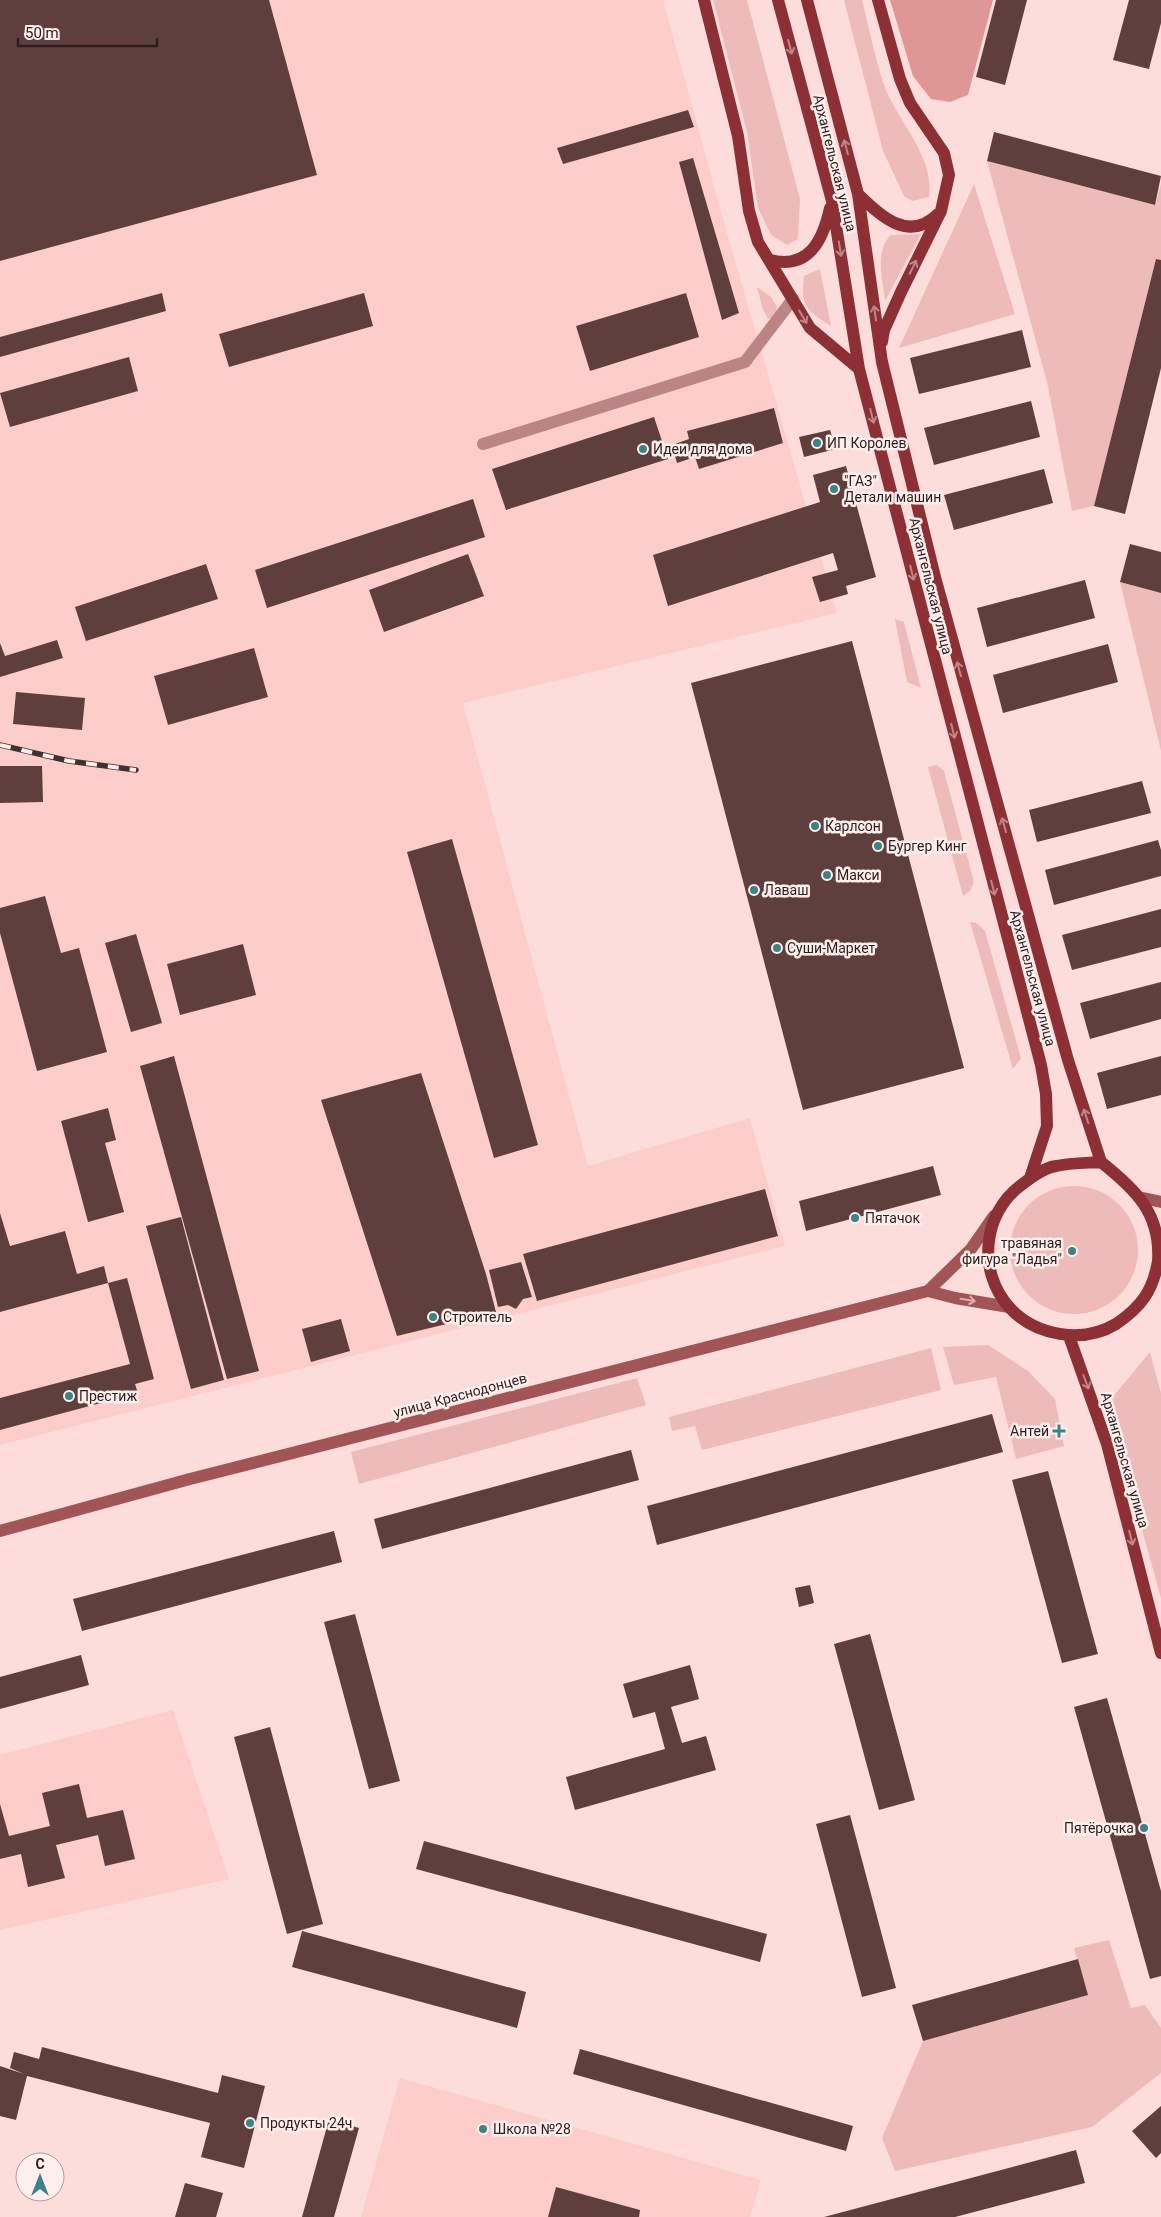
<svg xmlns="http://www.w3.org/2000/svg" width="1161" height="2217" font-family="Roboto,sans-serif">
  <style>
    .built { fill: #fccdcb }
    .green { fill: #edbcba }
    .forest { fill: #de9795 }
    .building { fill: #5e3f3e }
    .lines { fill: none; stroke-linecap: round; stroke-linejoin: round }
    .street { stroke: #bb8584; stroke-width: 12 }
    .secondary { stroke: #a15556; stroke-width: 12 }
    .primary { stroke: #8c3035; stroke-width: 12 }
    .rail-casing { stroke: #413231; stroke-width: 5.5 }
    .rail { stroke: #feeeee; stroke-width: 4; stroke-dasharray: 11; stroke-linecap: butt }
    .oneway { stroke: #bf8688 }
    .oneway2 { stroke: #d9b1b1 }
    .poi-dot { fill: #3a8387; stroke: #feeeee; stroke-width: 2 }
    .labels { text-anchor: middle; stroke-width: 5; stroke-linejoin: round; paint-order: stroke }
    .street-label { font-size: 14px; fill: #2b1e1d; stroke: #feeeee }
    .poi-label { font-size: 14px; fill: #2b1e1d; stroke: #feeeee; text-anchor: start }
  </style>
  <rect width="100%" height="100%" fill="#fcdddc"/>
  <path class="built" d="M0,0H663L723,219L837,613L463,703L588,1166L750,1118L785,1246L0,1445Z
    M173,1710L229,1879L0,1930V1755Z
    M400,2078L761,2180L750,2217H361Z"/>
  <path class="green" d="M713,0H747L800,199L798,239L787,245L771,235L758,208L747,132Z
    M844,0H862C869,28 875,58 884,85C897,121 935,156 929,197L912,201L904,196L883,151Z
    M987,161L1155,205L1161,184V260L1156,259L1094,506L1072,511L1047,382Z
    M974,184L1015,314L899,348Z
    M921,234L885,301C883,281 874,251 891,235Z
    M820,269L831,326C807,311 800,306 804,276Z
    M757,287L771,297L777,307L775,316L768,319L763,310Z
    M1120,582L1161,593V751Z
    M895,619L904,622L921,688L907,682Z
    M937,765L944,771L974,882L970,891L963,896L928,767Z
    M970,922L977,923L985,931L1021,1058L1013,1069Z
    M1010 1250a64 64 0 1 1 128 0a64 64 0 1 1-128 0Z
    M988,1345L1028,1371L1055,1399L1064,1446L1016,1459L996,1377L954,1385L943,1347Z
    M931,1348L941,1390L702,1450L695,1426L672,1431L669,1417Z
    M1150,1352L1161,1393V1598L1107,1404Z
    M637,1378L646,1405L359,1484L351,1452Z
    M1109,1940L1131,2008L1145,2005L1161,2028V2073L1092,2127L895,2171L882,2138L923,2041L1087,1995L1074,1948Z"/>
  <path class="forest" d="M890,0H993L968,95L950,102L931,99L913,76Z"/>
  <path class="building" d="M0,0H269L317,175L0,261Z
    M996,0H1027L1005,85L976,77Z
    M1129,0H1161V23L1149,69L1113,60Z
    M688,110L694,127L563,164L557,148Z
    M994,132L1161,176L1155,205L987,161Z
    M693,158L739,313L722,320L679,162Z
    M1156,259L1161,260V368L1125,514L1094,506Z
    M162,293L166,311L0,357V337Z
    M364,293L373,326L229,367L219,334Z
    M686,293L699,337L590,371L576,326Z
    M1022,330L1031,367L919,394L910,358Z
    M129,357L138,391L10,427L0,393Z
    M1031,401L1040,437L934,465L924,428Z
    M774,408L783,443L699,469L695,457L677,463L672,445L689,439L687,431Z
    M654,417L668,459L506,510L492,469Z
    M830,430L836,449L804,457L799,437Z
    M846,466L876,577L846,586L848,594L820,602L812,577L838,570L833,553L668,606L653,555L820,502L813,475Z
    M1044,469L1053,503L954,530L944,495Z
    M473,499L485,537L267,608L255,570Z
    M1130,544L1161,552V593L1120,582Z
    M468,554L484,596L384,632L369,590Z
    M206,564L218,599L86,641L75,607Z
    M1085,580L1095,618L987,647L977,608Z
    M57,640L63,658L0,677V643L5,656Z
    M852,641L964,1068L803,1110L691,683Z
    M1108,644L1118,682L1003,713L993,675Z
    M254,648L268,697L168,725L154,676Z
    M16,692L85,698L82,730L13,724Z
    M0,766H42L43,802L0,803Z
    M1142,781L1151,813L1037,842L1029,810Z
    M452,839L538,1145L494,1158L407,852Z
    M1158,840L1161,850V876L1054,905L1045,870Z
    M45,896L61,953L79,948L107,1052L37,1071L0,933V908Z
    M1161,909V947L1072,970L1062,935Z
    M136,934L162,1023L131,1032L105,943Z
    M243,944L256,995L180,1015L167,964Z
    M1161,982V1019L1090,1039L1080,1003Z
    M174,1056L259,1371L227,1379L140,1066Z
    M1161,1056V1095L1107,1109L1097,1073Z
    M421,1073L486,1274L496,1312L397,1336L321,1100Z
    M108,1108L116,1140L105,1143L124,1212L88,1222L61,1121Z
    M933,1166L941,1195L806,1231L799,1201Z
    M765,1189L778,1236L537,1301L523,1254Z
    M0,1213L10,1246L65,1231L77,1274L104,1266L108,1283L127,1278L154,1379L135,1384L138,1393L0,1430V1398L130,1364L108,1283L0,1312Z
    M181,1217L224,1380L191,1389L146,1226Z
    M521,1262L532,1297L523,1299L516,1309L508,1305L498,1307L489,1270Z
    M341,1319L350,1351L311,1362L302,1329Z
    M992,1414L1003,1452L657,1545L647,1506Z
    M631,1450L639,1480L382,1549L374,1519Z
    M1048,1471L1098,1654L1062,1663L1012,1480Z
    M334,1531L342,1562L82,1631L73,1599Z
    M810,1585L814,1603L799,1607L795,1588Z
    M355,1614L400,1781L369,1789L324,1622Z
    M870,1634L915,1800L879,1810L834,1644Z
    M81,1655L89,1685L0,1709V1677Z
    M690,1665L699,1699L671,1707L682,1743L706,1736L716,1770L575,1810L566,1777L665,1749L655,1712L633,1718L623,1684Z
    M1107,1698L1161,1891V1976L1150,1979L1074,1707Z
    M270,1727L323,1924L287,1934L234,1737Z
    M79,1784L87,1818L123,1810L135,1859L105,1866L98,1835L56,1845L65,1878L28,1887L21,1854L0,1859V1804L9,1836L50,1826L42,1793Z
    M850,1815L896,1988L862,1997L816,1824Z
    M424,1841L767,1934L760,1962L416,1869Z
    M302,1931L526,1992L517,2028L292,1967Z
    M1078,1959L1088,1995L923,2041L912,2005Z
    M42,2047L218,2093L222,2075L265,2086L244,2168L201,2157L210,2123L27,2076L16,2120L0,2116V2066L24,2074L10,2068L14,2052L39,2059Z
    M580,2049L853,2126L846,2151L573,2074Z
    M1161,2106V2153L1156,2158L1132,2131Z
    M329,2119L359,2128L334,2217H302Z
    M1076,2150L1085,2183L955,2217H824Z
    M185,2183L223,2193L216,2217H175Z
    M556,2187L640,2210L639,2217H548Z"/>
  <g class="lines">
    <path class="street" d="M483,444L745,362L793,299"/>
    <path class="secondary" d="M1143,1198L1161,1202
      M928,1291L971,1249L994,1216
      M0,1531L190,1479L928,1291L955,1298L1009,1307"/>
    <path class="primary" d="M704,0L738,136L749,211L758,242L810,328L859,369
      M778,0L832,201L859,369L1041,1065L1046,1094L1047,1126L1030,1178
      M807,0L858,194L882,362L935,577L1068,1060L1101,1162
      M878,0L900,79L910,103L944,153L949,175L941,211L901,292L884,330L882,342
      M858,194C880,216 909,243 938,214
      M770,260C809,270 823,240 830,208
      M1101,1162C1135,1189 1161,1213 1158,1261C1153,1291 1141,1307 1116,1324C1083,1344 1035,1336 1009,1307C977,1271 983,1214 1020,1186C1030,1178 1043,1168 1056,1166C1070,1163 1086,1163 1101,1162Z
      M1069,1336L1107,1444L1161,1653"/>
    <defs>
      <path id="rail" d="M0,745L69,761L136,770"/>
    </defs>
    <use href="#rail" class="rail-casing"/>
    <use href="#rail" class="rail"/>
  </g>
  <defs><path id="oneway-shaft" d="M-6 0H5M1.5-3L5.5 0L1.5 3" fill="none" stroke-width="1.6" stroke-linecap="round" stroke-linejoin="round" transform="scale(1.25)"/></defs>
  <g class="oneway">
    <use href="#oneway-shaft" transform="translate(790 47) rotate(75)"/>
    <use href="#oneway-shaft" transform="translate(846 147) rotate(-105)"/>
    <use href="#oneway-shaft" transform="translate(840 249) rotate(81)"/>
    <use href="#oneway-shaft" transform="translate(913 267) rotate(-64)"/>
    <use href="#oneway-shaft" transform="translate(875 313) rotate(-98)"/>
    <use href="#oneway-shaft" transform="translate(803 317) rotate(60)"/>
    <use href="#oneway-shaft" transform="translate(872 416) rotate(76)"/>
    <use href="#oneway-shaft" transform="translate(912 573) rotate(76)"/>
    <use href="#oneway-shaft" transform="translate(959 669) rotate(-105)"/>
    <use href="#oneway-shaft" transform="translate(953 731) rotate(76)"/>
    <use href="#oneway-shaft" transform="translate(1004 825) rotate(-106)"/>
    <use href="#oneway-shaft" transform="translate(993 888) rotate(76)"/>
    <use href="#oneway-shaft" transform="translate(1086 1116) rotate(-108)"/>
    <use href="#oneway-shaft" transform="translate(1086 1382) rotate(69)"/>
    <use href="#oneway-shaft" transform="translate(1131 1538) rotate(76)"/>
  </g>
  <use class="oneway2" href="#oneway-shaft" transform="translate(968 1300) rotate(9)"/>
  <g class="poi-dot">
    <circle cx="817" cy="443" r="5"/>
    <circle cx="643" cy="449" r="5"/>
    <circle cx="834" cy="489" r="5"/>
    <circle cx="815" cy="826" r="5"/>
    <circle cx="878" cy="846" r="5"/>
    <circle cx="827" cy="875" r="5"/>
    <circle cx="754" cy="890" r="5"/>
    <circle cx="777" cy="948" r="5"/>
    <circle cx="855" cy="1218" r="5"/>
    <circle cx="1072" cy="1251" r="5"/>
    <circle cx="433" cy="1317" r="5"/>
    <circle cx="69" cy="1396" r="5"/>
    <path d="M1056.5 1423.5h5v5h5v5h-5v5h-5v-5h-5v-5h5z"/>
    <circle cx="1144" cy="1828" r="5"/>
    <circle cx="250" cy="2123" r="5"/>
    <circle cx="483" cy="2129" r="5"/>
  </g>
  <g class="labels">
    <g class="street-label">
      <text transform="translate(835 163) rotate(76)" y="5">Архангельская улица</text>
      <text transform="translate(931 586) rotate(76)" y="5">Архангельская улица</text>
      <text transform="translate(1033 978) rotate(75)" y="5">Архангельская улица</text>
      <text transform="translate(460 1395) rotate(-15)" y="5">улица Краснодонцев</text>
      <text transform="translate(1125 1460) rotate(74)" y="5">Архангельская улица</text>
    </g>
    <g class="poi-label">
      <text x="827" y="448">ИП Королев</text>
      <text x="653" y="454">Идеи для дома</text>
      <text x="844" y="486">"ГАЗ"<tspan x="844" dy="16">Детали машин</tspan></text>
      <text x="825" y="831">Карлсон</text>
      <text x="888" y="851">Бургер Кинг</text>
      <text x="837" y="880">Макси</text>
      <text x="764" y="895">Лаваш</text>
      <text x="787" y="953">Суши-Маркет</text>
      <text x="865" y="1223">Пятачок</text>
      <text x="1062" y="1248" text-anchor="end">травяная<tspan x="1062" dy="16">фигура "Ладья"</tspan></text>
      <text x="443" y="1322">Строитель</text>
      <text x="79" y="1401">Престиж</text>
      <text x="1049" y="1436" text-anchor="end">Антей</text>
      <text x="1134" y="1833" text-anchor="end">Пятёрочка</text>
      <text x="260" y="2128">Продукты 24ч</text>
      <text x="493" y="2134">Школа №28</text>
    </g>
  </g>
  <g transform="translate(40 2177)"><circle r="24" fill="#feeeee" stroke="#aa9b9a"/>
  <path d="M0-4L9 19L0 12L-9 19Z" fill="#3a8387"/>
  <text y="-8" font-size="14" font-weight="bold" text-anchor="middle" fill="#2b1e1d">С</text>
  </g>
  <path d="M18 38v8h139v-8" fill="none" stroke="#2b1e1d" stroke-width="2.5"/>
  <text x="25" y="38" font-size="15" fill="#2b1e1d" stroke="#feeeee" stroke-width="4" paint-order="stroke">50 m</text>
</svg>
